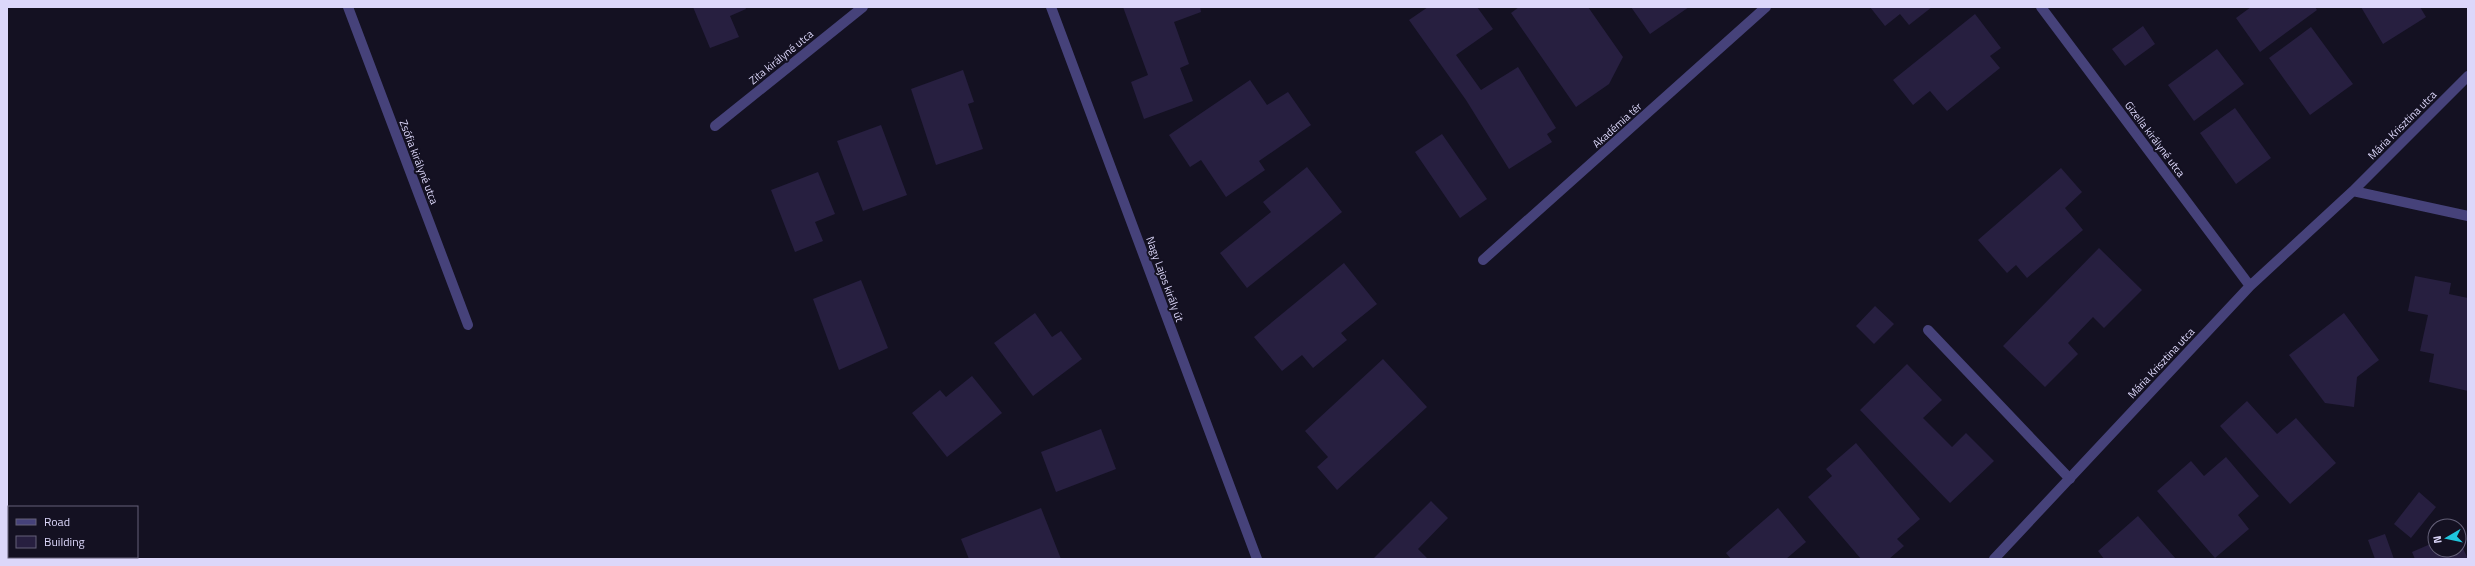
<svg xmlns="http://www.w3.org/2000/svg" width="2475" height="566" font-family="'Titillium Web',sans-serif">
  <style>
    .building { fill: #271f40 }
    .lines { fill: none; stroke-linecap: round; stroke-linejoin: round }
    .service { stroke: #46427a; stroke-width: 10 }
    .minor { stroke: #46427a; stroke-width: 10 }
    .labels { text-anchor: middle; stroke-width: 4; stroke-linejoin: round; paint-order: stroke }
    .street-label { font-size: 11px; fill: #dcd7fa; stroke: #141122 }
  </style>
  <rect width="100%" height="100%" fill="#141122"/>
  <path class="building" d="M693,7H745L746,9L730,16L739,37L710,48Z
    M1123,7H1200L1201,12L1174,22L1189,64L1180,68L1193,101L1144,119L1131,82L1148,75Z
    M1428,7H1477L1493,29L1456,55L1481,90L1518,67L1556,128L1547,134L1552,142L1509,169L1466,100L1409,20Z
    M1519,7H1588L1623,57L1609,84L1576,107L1511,13Z
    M1631,7H1689L1650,34Z
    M1870,7H1932L1909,25L1900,14L1885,26Z
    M2251,7H2315L2317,10L2260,52L2236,18Z
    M2361,7H2420L2426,17L2383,44Z
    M1975,14L2001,48L1990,56L2000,68L1947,111L1930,91L1913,105L1893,80Z
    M2143,26L2155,44L2125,66L2112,49Z
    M2311,27L2353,84L2310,115L2269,58Z
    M2217,49L2244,84L2194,121L2168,85Z
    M963,70L974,102L968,104L983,149L936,165L911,89Z
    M1250,80L1267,105L1288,92L1311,125L1259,161L1265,170L1226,197L1201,160L1190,167L1169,135Z
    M2235,108L2271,158L2236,184L2200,133Z
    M881,125L907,195L863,211L837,141Z
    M1442,134L1487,199L1460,218L1415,152Z
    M1307,167L1342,212L1247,288L1220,253L1271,212L1263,202Z
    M2061,168L2082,192L2065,208L2083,230L2027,278L2016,265L2007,273L1978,240Z
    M818,172L835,214L815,222L823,241L795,252L771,190Z
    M2099,248L2142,290L2104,328L2093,317L2068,343L2078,354L2045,387L2003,346Z
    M1344,263L1377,304L1341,333L1347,340L1313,368L1302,355L1282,371L1254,337Z
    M2415,276L2451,283L2449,294L2468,298V391L2429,382L2434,354L2420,351L2428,315L2408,311Z
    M861,280L888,348L839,370L813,299Z
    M1875,306L1894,324L1874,344L1856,326Z
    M1035,313L1052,337L1061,331L1082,359L1033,396L994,343Z
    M2344,313L2379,360L2357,377L2354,407L2325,403L2289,355Z
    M1383,359L1427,407L1337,490L1317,467L1328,457L1305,431Z
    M1907,364L1942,400L1923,418L1952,447L1966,433L1994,461L1950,503L1860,410Z
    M972,376L1002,413L947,457L912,413L940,390L946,397Z
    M2247,401L2277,434L2296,418L2336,463L2290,504L2220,426Z
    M1101,429L1116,469L1056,492L1041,452Z
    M1856,443L1920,519L1897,539L1904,546L1889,559H1861L1808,497L1832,476L1826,469Z
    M2226,457L2259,496L2238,515L2249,529L2215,558L2157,491L2191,461L2204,476Z
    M2419,492L2436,507L2411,538L2394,524Z
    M1431,501L1448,518L1418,549L1428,559H1373Z
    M1041,508L1061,559H969L961,539Z
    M1778,508L1806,542L1786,559H1731L1726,553Z
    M2138,516L2176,559H2104L2098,551Z
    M2385,534L2394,559H2375L2368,540Z
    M2459,540L2468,559H2415L2412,552L2435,542V550H2459Z"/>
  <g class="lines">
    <path class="service" d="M1928,330L2070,479"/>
    <path class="minor" d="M348,7L468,325
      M1051,7L1257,559
      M2041,7L2250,286
      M715,126L863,7
      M2353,191L2468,216
      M1483,260L1766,7
      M1994,559L2250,286L2353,191L2468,76"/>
  </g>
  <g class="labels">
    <g class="street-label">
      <text transform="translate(781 57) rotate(-39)" y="4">Zita királyné utca</text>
      <text transform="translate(1617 125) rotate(-42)" y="4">Akadémia tér</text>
      <text transform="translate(2402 125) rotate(-45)" y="4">Mária Krisztina utca</text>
      <text transform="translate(2155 139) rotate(53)" y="4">Gizella királyné utca</text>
      <text transform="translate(419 162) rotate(69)" y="4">Zsófia királyné utca</text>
      <text transform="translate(1165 279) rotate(70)" y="4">Nagy Lajos király út</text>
      <text transform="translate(2161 363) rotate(-47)" y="4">Mária Krisztina utca</text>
    </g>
  </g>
  <rect width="2475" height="566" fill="none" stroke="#dcd7fa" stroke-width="16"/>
  <rect x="8" y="506" width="130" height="52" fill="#141122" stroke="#646078"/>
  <rect x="16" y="519" width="20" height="6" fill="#46427a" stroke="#646078"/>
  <text x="44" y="526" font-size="12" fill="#dcd7fa">Road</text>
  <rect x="16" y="536" width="20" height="12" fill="#271f40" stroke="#646078"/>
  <text x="44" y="546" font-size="12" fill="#dcd7fa">Building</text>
  <g transform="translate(2447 538) rotate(261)"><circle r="19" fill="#141122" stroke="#646078"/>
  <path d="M0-3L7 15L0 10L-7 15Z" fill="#1ec6de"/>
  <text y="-6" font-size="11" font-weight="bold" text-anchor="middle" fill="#dcd7fa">N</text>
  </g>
</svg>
